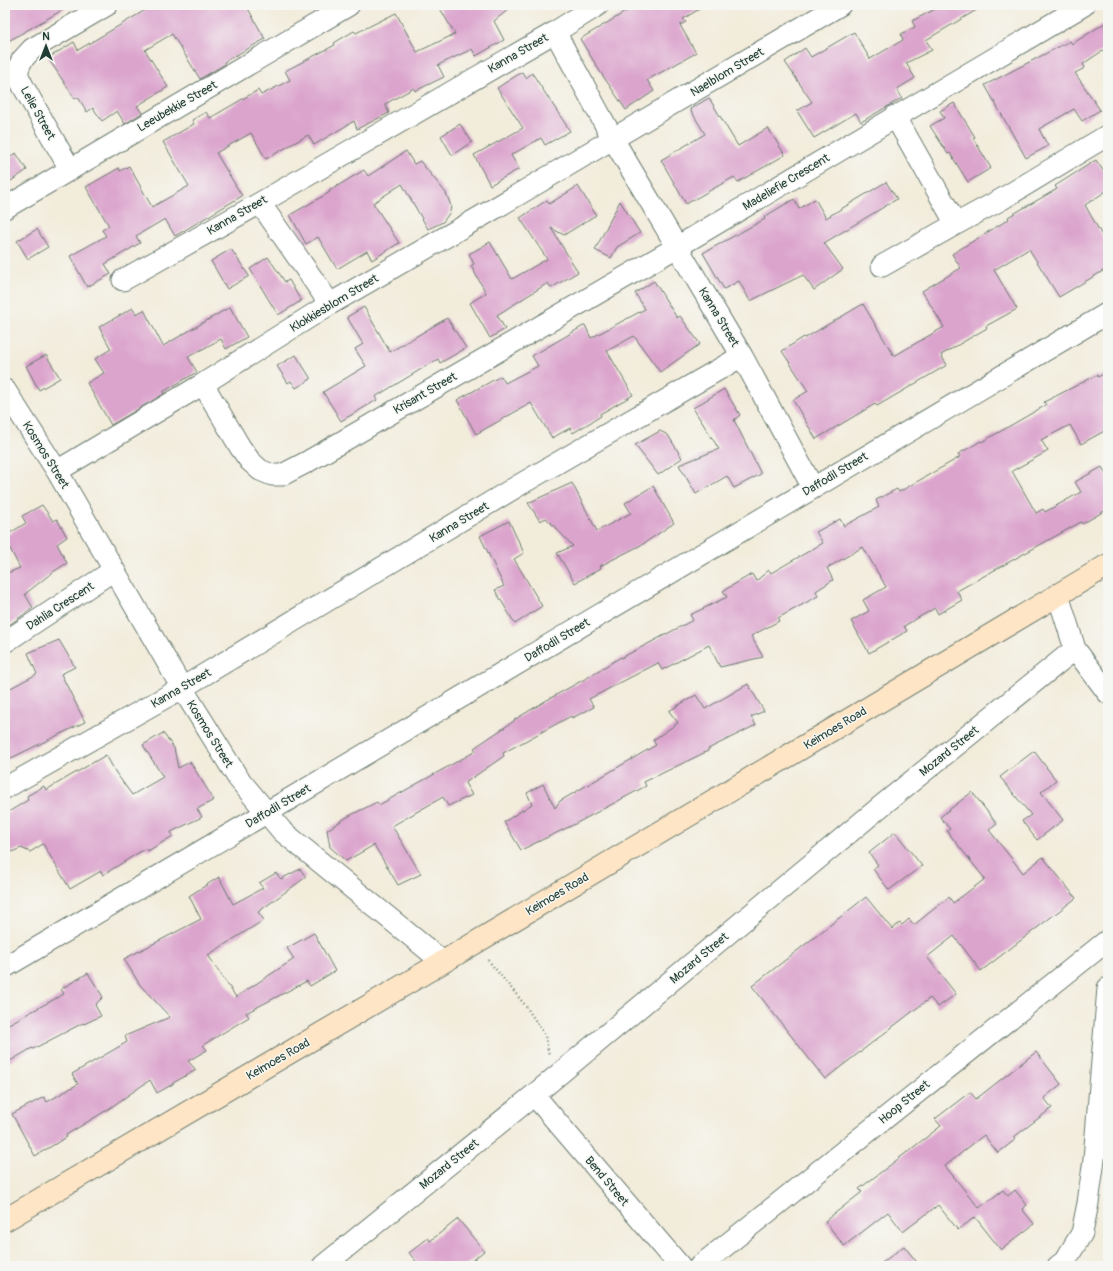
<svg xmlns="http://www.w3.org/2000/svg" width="1113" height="1271" font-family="Pangolin,sans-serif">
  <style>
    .building { fill: #dba4cd }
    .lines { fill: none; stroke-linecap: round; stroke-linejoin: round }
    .street-casing { stroke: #697a6e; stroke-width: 23 }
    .secondary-casing { stroke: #697a6e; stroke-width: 24 }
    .path { stroke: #697a6e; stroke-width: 2.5; stroke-dasharray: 1 3; stroke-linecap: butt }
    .street { stroke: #fff; stroke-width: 21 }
    .secondary { stroke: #fee5c5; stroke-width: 22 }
    .labels { text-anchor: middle; stroke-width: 3; stroke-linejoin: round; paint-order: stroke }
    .street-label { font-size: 12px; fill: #1f3d34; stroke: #f6f6f2 }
  </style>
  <rect width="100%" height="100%" fill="#f6f6f2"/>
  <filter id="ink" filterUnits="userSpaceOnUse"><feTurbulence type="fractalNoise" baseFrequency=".025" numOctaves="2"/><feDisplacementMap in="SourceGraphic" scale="8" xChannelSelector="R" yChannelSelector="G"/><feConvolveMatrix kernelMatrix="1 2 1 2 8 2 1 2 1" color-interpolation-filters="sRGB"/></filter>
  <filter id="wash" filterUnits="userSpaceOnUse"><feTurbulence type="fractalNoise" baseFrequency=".012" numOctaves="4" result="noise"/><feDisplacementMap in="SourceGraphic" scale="16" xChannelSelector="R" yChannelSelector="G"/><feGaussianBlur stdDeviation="0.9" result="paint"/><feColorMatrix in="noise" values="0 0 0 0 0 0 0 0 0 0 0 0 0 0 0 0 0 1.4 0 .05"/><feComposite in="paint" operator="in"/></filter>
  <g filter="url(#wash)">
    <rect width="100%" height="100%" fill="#f2ecdb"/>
    <g id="blocks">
      <path class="building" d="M5,5H71L5,43Z
        M154,5H246L265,39L224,62L225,64L200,79L172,34L145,50L168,87L137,106L142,113L125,124L117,111L102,121L93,108L87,112L78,97L75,99L48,58L74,42L78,50Z
        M438,5H514L494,21L504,40L476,56L472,49L438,65L444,77L415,91L414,88L385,104L389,113L357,129L354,121L314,145L308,135L266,159L251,133L216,153L242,196L175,236L165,219L136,236L140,243L105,264L111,274L87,287L70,256L106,236L102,230L109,226L86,187L119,168L120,171L129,166L152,207L189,186L163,142L194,124L192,120L206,112L210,118L258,90L261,95L290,80L285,71L335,45L334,43L354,31L356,33L396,13L417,52L455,34Z
        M624,5H706L683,19L686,22L680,25L696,53L647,80L654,91L626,110L601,73L580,39L627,11Z
        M943,5H985L926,40L932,50L906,63L915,78L897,89L902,98L861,122L856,113L814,138L797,111L812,102L785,62L805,48L811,57L854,32L870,59L903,40L901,34L915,27L912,21Z
        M1108,21V47L1083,64L1085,68L1075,73L1100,110L1082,121L1074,109L1039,129L1048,146L1026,158L985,85L1070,41L1072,44Z
        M522,72L526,78L532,73L570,131L545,145L541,138L511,155L519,169L490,185L474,155L523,128L497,88Z
        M709,98L738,146L768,128L785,155L738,182L734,177L686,204L661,160L705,134L690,109Z
        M954,103L975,137L973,138L991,168L968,182L950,153L948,154L930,126L944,118L940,111Z
        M460,124L472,142L452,155L441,136Z
        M406,151L414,164L420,161L446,193L451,206L450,212L443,222L428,229L402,184L373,203L399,243L372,260L367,251L337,269L318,237L306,244L290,215L330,192L329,191L364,170L368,176Z
        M16,153L27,170L5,185V160Z
        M1096,160L1108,178V190L1085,205L1108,246V268L1059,297L1029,249L994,270L1017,309L986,326L987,328L941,355L947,365L877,406L875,404L816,439L793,400L808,391L782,351L804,337L805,338L863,304L894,356L944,327L922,291L961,268L952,254L1009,219L1008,217L1057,189L1055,186Z
        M886,182L897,199L824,243L843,269L814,290L803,275L750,301L739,281L724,289L703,253L765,219L764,217L794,199L799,209L815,199L826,218Z
        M578,186L596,215L564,235L551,228L578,272L551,288L548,283L497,315L505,329L490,338L470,303L486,293L471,266L474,264L469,254L490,242L512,279L547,259L520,218L547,200L549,204Z
        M620,201L640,233L617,247L611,258L595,250Z
        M37,229L48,247L28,259L17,241Z
        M231,249L249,276L227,289L211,261Z
        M268,257L285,282L289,280L301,301L278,315L250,269Z
        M654,281L677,318L680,316L700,344L660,372L634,336L607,351L633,395L600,414L601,416L573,433L570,428L552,438L531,403L476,434L457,400L501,376L505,383L538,366L532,356L585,325L591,338L645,309L635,293Z
        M230,307L247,337L226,349L221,339L188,357L197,372L163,392L164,394L111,425L87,383L104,373L95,359L111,349L99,327L133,308L136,314L144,310L163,346Z
        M364,307L390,352L447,318L466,348L440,363L438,359L375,397L377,400L341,421L323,392L366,366L355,349L363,344L347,317Z
        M46,355L60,378L39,390L26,366Z
        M296,355L311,379L296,388L291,381L288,383L277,366Z
        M1108,371V429L1081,444L1070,425L1041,440L1048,451L1012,471L1036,513L1043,509L1045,512L1081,492L1075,482L1102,467L1108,478V509L1082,524L1081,522L957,591L962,600L938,614L935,608L904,626L907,631L869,653L851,621L869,611L863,600L886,587L863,547L827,568L833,580L816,591L818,596L778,618L779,621L751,636L763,657L720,667L709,645L662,670L658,663L589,699L594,707L572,718L571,716L503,753L504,756L465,783L472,795L448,806L443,797L392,826L421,874L398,885L374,845L346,861L330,847L327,830L347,817L377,802L379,805L476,751L474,748L514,721V720L547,700L601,670V669L621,657V658L693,620L690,615L727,597L723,591L752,574L756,581L769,570L771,573L823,543L816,532L840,519L844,526L879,507L876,500L897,489L899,492L960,457L958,454L981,441L982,442L1046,405L1044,402L1097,375L1098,377Z
        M724,389L740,415L734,420L761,474L734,488L727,476L696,494L679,465L719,449L693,408Z
        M660,431L668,435L682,458L658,475L635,445Z
        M572,483L597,531L631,513L625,503L653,486L674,523L643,544L600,566L601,568L575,583L557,553L573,546L546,518L540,521L528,503Z
        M42,505L53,521L57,519L67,537L57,544L67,563L53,572L25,594L33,608L5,628V574L20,568L5,539V536L26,523L22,516Z
        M509,521L524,553L514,559L542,606L515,624L495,590L504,586L480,536Z
        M59,640L75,667L61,674L85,722L5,761V691L37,674L28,653Z
        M748,684L764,711L751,717L756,725L708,749V751L644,782L646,786L575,824L521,850L504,822L532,804L527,793L543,784L555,808L560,801L656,745L653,740L678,723L669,711L696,695L705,709Z
        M163,733L174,748L178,768L190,762L214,800L197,809L202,817L171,832L173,836L148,851L146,848L103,875L101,871L70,889L43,844L30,852L21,848L5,855V814L28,800L27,796L44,786L46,790L106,755L116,773L132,795L163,777L143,745Z
        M1034,751L1056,780L1041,792L1063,820L1037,840L1022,821L1031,815L1000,777Z
        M972,792L997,824L989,830L1023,873L1043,857L1076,898L981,971L954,936L927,957L956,994L938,1007L930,998L825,1079L752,986L866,897L892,929L900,923L902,925L909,919L914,925L949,897L953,903L985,879L947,831L950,829L940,817Z
        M895,832L922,866L889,890L873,869L878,865L869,853Z
        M300,869L306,877L258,912L264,920L208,955L236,997L294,959L287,948L314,933L335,971L310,986L307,981L246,1013L249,1017L203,1045L207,1050L188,1061L196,1070L173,1083V1084L157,1093L150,1080L107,1110L66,1135L67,1137L35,1156L12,1114L44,1097L47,1102L78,1084L72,1074L127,1042L125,1036L170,1017L140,985L124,959L201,919L189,896L219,877L233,904L263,888L259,883L276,873L281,879Z
        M88,973L103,997L95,1005L101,1016L84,1024L83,1023L33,1049L32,1048L5,1064V1026L64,994L61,989Z
        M1036,1052L1061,1084L1044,1098L1052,1108L1014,1137L1016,1139L998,1153L984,1135L945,1166L979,1208L1003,1190L1008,1196L1015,1190L1027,1205L1022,1209L1034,1224L1001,1250L975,1217L958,1230L938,1205L903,1232L888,1212L844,1246L825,1221L862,1192L859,1189L941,1126L935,1119L970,1092L976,1099Z
        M458,1219L484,1251L465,1266H420L409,1253L428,1238L430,1241Z
        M904,1246L920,1266H878Z"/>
    </g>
  </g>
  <g filter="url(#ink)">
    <use href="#blocks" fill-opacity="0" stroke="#697a6e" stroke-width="1"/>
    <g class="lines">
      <defs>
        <path id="street" d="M895,116L956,224
          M70,169L23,86L18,76V69L22,60L32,49L107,5
          M260,203L330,304
          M5,208L349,5
          M882,266L956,224L1002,199L1108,135
          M123,280L260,203L555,32L598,5
          M742,356L813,488
          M203,384L240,447L250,461L260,470L272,475H282L307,462L677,247L1084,5
          M5,390L57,471L182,688L238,778L282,831L443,962
          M57,471L203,384L330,304L492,210L840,5
          M1058,595L1075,649L1108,693
          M5,642L114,570
          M5,788L182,688L521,484L742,356L613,139L555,32
          M5,967L266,813L1108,313
          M534,1095L680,1266
          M323,1266L534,1095L880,807L1075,649
          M700,1266L1108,940
          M1058,1266L1065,1261L1082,1233L1088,1203L1094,1159L1108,988"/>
        <path id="secondary" d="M5,1220L443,962L1108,565"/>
      </defs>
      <use href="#street" class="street-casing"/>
      <use href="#secondary" class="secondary-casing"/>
      <path class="path" d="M488,960L525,1005L545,1035L549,1055"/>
      <use href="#street" class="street"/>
      <use href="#secondary" class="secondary"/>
    </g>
  </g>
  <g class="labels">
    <g class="street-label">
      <text transform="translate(518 53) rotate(-30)" y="4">Kanna Street</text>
      <text transform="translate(727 72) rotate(-31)" y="4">Naelblom Street</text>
      <text transform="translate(177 106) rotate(-30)" y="4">Leeubekkie Street</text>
      <text transform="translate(38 113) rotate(61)" y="4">Lelie Street</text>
      <text transform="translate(786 182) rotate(-31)" y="4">Madeliefie Crescent</text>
      <text transform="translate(237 215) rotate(-30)" y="4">Kanna Street</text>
      <text transform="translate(334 303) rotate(-31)" y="4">Klokkiesblom Street</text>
      <text transform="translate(719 317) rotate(59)" y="4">Kanna Street</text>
      <text transform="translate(425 393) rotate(-30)" y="4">Krisant Street</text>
      <text transform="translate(46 455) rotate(58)" y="4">Kosmos Street</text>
      <text transform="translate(835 474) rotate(-31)" y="4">Daffodil Street</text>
      <text transform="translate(459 522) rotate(-31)" y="4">Kanna Street</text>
      <text transform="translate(60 606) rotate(-33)" y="4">Dahlia Crescent</text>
      <text transform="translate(557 640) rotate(-31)" y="4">Daffodil Street</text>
      <text transform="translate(181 688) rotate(-30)" y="4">Kanna Street</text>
      <text transform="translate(835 728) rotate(-31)" y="4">Keimoes Road</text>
      <text transform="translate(210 734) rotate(58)" y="4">Kosmos Street</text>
      <text transform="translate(949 751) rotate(-39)" y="4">Mozard Street</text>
      <text transform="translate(278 806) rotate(-31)" y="4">Daffodil Street</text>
      <text transform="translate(557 894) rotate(-31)" y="4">Keimoes Road</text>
      <text transform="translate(699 958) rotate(-40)" y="4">Mozard Street</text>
      <text transform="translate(278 1059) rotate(-30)" y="4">Keimoes Road</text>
      <text transform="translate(904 1102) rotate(-39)" y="4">Hoop Street</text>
      <text transform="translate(449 1164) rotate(-39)" y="4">Mozard Street</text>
      <text transform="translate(607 1181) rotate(50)" y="4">Bend Street</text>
    </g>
  </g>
  <rect width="1113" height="1271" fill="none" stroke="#f6f6f2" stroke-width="20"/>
  <g transform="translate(46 46)" stroke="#f6f6f2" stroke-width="3" paint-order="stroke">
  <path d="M0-3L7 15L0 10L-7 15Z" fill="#1f3d34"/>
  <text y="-6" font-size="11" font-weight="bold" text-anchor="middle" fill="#1f3d34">N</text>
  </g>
</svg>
